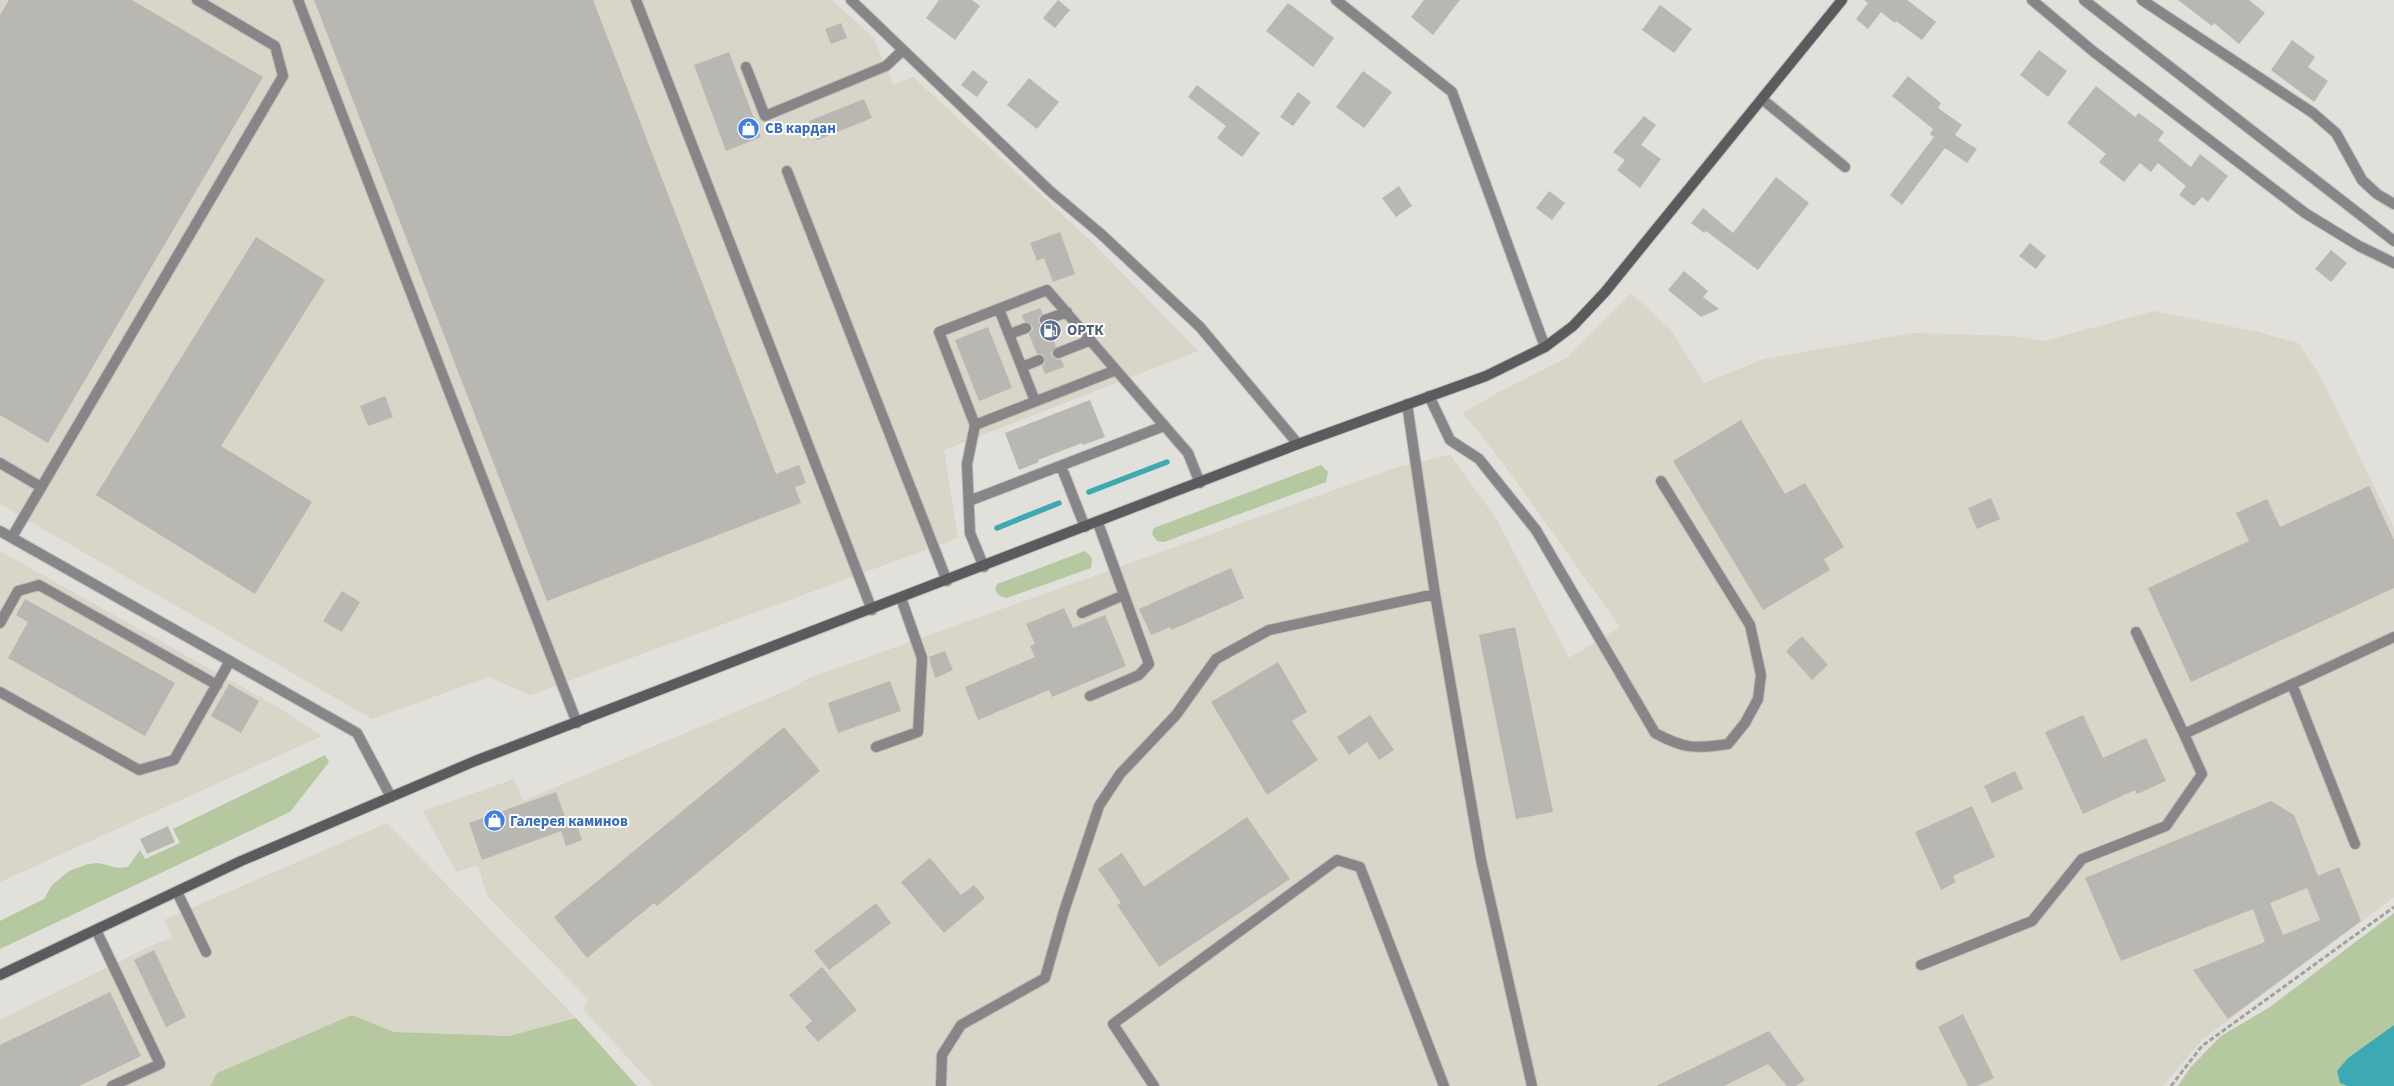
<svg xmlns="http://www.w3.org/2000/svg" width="2394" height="1086" font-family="'Source Sans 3',sans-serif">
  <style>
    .built { fill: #d8d5c9 }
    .green { fill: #b5c8a0 }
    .water { fill: #3ca9b3 }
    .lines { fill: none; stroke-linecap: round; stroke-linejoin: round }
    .stream { stroke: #3ca9b3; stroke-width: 5.5 }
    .building { fill: #b8b7b2; fill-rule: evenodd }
    .lane-casing { stroke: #bdbcb8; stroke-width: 12 }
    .street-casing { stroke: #bdbcb8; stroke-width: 12 }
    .secondary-casing { stroke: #bdbcb8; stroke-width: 12 }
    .path { stroke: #a2a19d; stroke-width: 3; stroke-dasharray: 5 2.5; stroke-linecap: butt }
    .lane { stroke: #878587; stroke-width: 10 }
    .street { stroke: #878587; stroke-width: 10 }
    .secondary { stroke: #5d5a5d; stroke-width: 10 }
    .labels { text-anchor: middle; stroke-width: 4; stroke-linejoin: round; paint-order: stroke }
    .shop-label { font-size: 15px; font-weight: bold; fill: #366cbe; stroke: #fff; text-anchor: start }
    .service-label { font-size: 15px; font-weight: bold; fill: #4e5e75; stroke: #fff; text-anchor: start }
  </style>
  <rect width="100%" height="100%" fill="#e1e0db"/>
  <path class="built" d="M0,0H832L874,38L893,85L913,77L1093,243L1198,351L944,450L958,538L530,695L489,677L372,719L0,504Z
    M1631,293L1671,330L1704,383L1764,359L1913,333L2014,336L2044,341L2154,311L2258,332L2298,343L2320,376L2394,527V897L2202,1040L2163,1086H654L582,1008L589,1000L487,896L478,865L456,872L423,811L514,779L523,801L795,687L804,680L1398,467L1450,455L1496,518L1569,658L1620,627L1503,463L1463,413L1497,393L1568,357Z
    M0,551L276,706L322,736L0,882Z
    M387,823L576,1018L509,1036L394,1032L352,1015L217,1073L210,1086H0V1020L155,944L172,938L164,920Z"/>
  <path class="green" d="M1321,465L1328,472L1326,482L1164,542L1157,541L1152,534L1154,528Z
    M1085,551L1092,558L1091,568L1007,598L1000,596L995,590L997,584Z
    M325,755L329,762L290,812L0,949V921L44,899L52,885L69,871L88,864L98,863L118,868L128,867L140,850L145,859L180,843L173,829Z
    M2394,913V1025L2348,1058L2340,1083L2347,1086H2178L2190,1068L2221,1036L2270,1007Z
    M352,1015L394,1032L509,1036L576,1018L637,1086H210L217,1073Z"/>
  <path class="water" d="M2394,1025V1086H2347L2340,1083L2337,1071L2348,1058Z"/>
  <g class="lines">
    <path class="stream" d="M1089,492L1167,462
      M997,528L1059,503"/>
  </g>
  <path class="building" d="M9,0H132L263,77L48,443L0,415V15Z
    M314,0H593L776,474L799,465L806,483L795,487L801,503L547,601Z
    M939,0H972L980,6L955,40L926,18Z
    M1058,0L1070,10L1055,28L1043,18Z
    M1424,0H1460L1433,35L1411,17Z
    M1864,0H1907L1936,22L1922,40L1896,21L1895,23L1881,12L1868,29L1856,19L1868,3Z
    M2178,0H2249L2265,13L2239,44L2214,23L2212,26Z
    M1288,3L1334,38L1313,67L1266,31Z
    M1660,5L1692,29L1674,53L1642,30Z
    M841,23L847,38L831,44L825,29Z
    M2292,40L2315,57L2308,67L2328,81L2314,102L2271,70Z
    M2039,50L2067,71L2048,97L2020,75Z
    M729,52L761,137L726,151L694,65Z
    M973,70L988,82L977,97L961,85Z
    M1363,71L1392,92L1364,128L1336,107Z
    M1908,76L1941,103L1938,108L1962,125L1955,135L1977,149L1967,163L1945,148L1902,205L1890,195L1934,137L1930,134L1933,129L1892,96Z
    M1029,78L1059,102L1037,129L1007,105Z
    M1197,85L1260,133L1242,157L1217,138L1226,126L1188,97Z
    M2096,86L2135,117L2139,113L2164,132L2158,140L2191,167L2200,154L2228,176L2208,202L2202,197L2194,206L2179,195L2186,186L2158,163L2151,172L2140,163L2124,182L2099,162L2106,154L2067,123Z
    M1298,92L1311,102L1293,126L1280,117Z
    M864,99L872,118L817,140L809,121Z
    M1644,116L1656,125L1641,145L1661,159L1640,188L1617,170L1625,160L1613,152Z
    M1776,177L1809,203L1758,270L1706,231L1704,233L1691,223L1703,208L1733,233Z
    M1399,186L1412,206L1396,217L1382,198Z
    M1549,191L1565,203L1552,220L1536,208Z
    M1060,232L1075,274L1053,282L1044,258L1037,261L1030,243Z
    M256,237L325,280L221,446L312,502L255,594L96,495Z
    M2030,243L2046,256L2036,269L2019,256Z
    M2331,250L2347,263L2331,282L2315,269Z
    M1684,271L1708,291L1703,297L1719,309L1701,317L1668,290Z
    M1040,308L1043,314L1038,318L1039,323L1043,327L1048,326L1056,347L1051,352L1052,356L1057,360L1061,359L1064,367L1045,374L1042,366L1045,364V358L1043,354H1037L1029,334L1033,330L1032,325L1024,321L1022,315Z
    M988,327L1012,388L979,401L955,340Z
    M385,396L393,417L368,426L360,406Z
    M1090,400L1105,437L1083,445L1082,443L1038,460L1039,462L1019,470L1005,433Z
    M1741,420L1785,494L1805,483L1844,547L1824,559L1830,570L1763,610L1673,461Z
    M2369,486L2394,540V588L2191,682L2148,588L2249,541L2236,513L2267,499L2280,527Z
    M1991,498L2000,519L1977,529L1968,508Z
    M1231,568L1244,598L1171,630L1170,627L1151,635L1139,609Z
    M342,591L360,602L342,632L323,621Z
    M25,599L175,683L145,736L8,658L28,622L16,615Z
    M1064,608L1073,628L1105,615L1126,666L1052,697L1049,690L978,720L965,687L1035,657L1030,646L1035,644L1026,624Z
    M1515,627L1553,812L1516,819L1479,635Z
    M1802,636L1828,665L1812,680L1786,651Z
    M945,651L953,670L935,678L929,657Z
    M1278,662L1307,712L1292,721L1318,760L1267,795L1211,702Z
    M890,681L901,711L838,733L828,703Z
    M229,684L259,701L241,733L211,716Z
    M1370,715L1394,750L1379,760L1367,742L1349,755L1337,737Z
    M2083,715L2103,758L2146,738L2166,781L2137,794L2135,790L2083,814L2045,732Z
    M784,727L820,771L657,906L654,903L587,958L554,917Z
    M2015,771L2023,789L1992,803L1984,786Z
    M556,792L569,828L577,825L582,840L566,846L561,831L482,860L469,823Z
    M2271,801L2294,815L2318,876L2339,867L2361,921L2228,1019L2193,970L2265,942L2253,909L2121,961L2085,878ZM2307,888L2320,920L2283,935L2270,903Z
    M1972,806L1995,857L1953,876L1956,882L1941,890L1915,832Z
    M1247,817L1290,879L1159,967L1117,905L1121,903L1098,869L1122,853L1144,887Z
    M168,826L175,842L147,854L140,839Z
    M930,858L961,895L974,885L985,898L944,933L901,882Z
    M876,903L891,923L829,970L814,951Z
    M154,950L186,1017L166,1027L134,960Z
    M822,967L857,1010L818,1042L805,1027L812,1021L789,995Z
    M110,992L141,1056L79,1086H0V1045Z
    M1963,1014L1994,1078L1977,1086H1968L1938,1027Z
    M1769,1031L1805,1080L1796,1086H1787L1768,1064L1724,1086H1656Z"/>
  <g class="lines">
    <defs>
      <path id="lane" d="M298,0L577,723
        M636,0L872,610
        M851,0L1050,191L1101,234L1200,327L1298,444
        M1336,0L1452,92L1545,347
        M2032,0L2094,52L2305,213L2359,246L2394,263
        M2142,0L2313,113L2336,133L2362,180L2377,194L2394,204
        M746,67L765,116L886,66L903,50
        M1762,99L1845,167
        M787,171L947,581
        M999,309L1035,401
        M1045,320L1067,312
        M1010,334L1026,328
        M1058,353L1091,340
        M1022,367L1039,360
        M1429,396L1450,440L1479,459L1536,530L1655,733C1684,749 1696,749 1728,744L1745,723L1758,699L1761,675L1750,625L1661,481
        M1407,404L1435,594L1481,860L1532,1086
        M975,425L939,332L1047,290L1116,370
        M0,463L41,487
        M1061,466L1085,527
        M969,501L1164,426
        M12,537L283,76L275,46L197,0
        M984,567L970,533L967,464L975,425L1116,370L1188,453L1200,483
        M1082,613L1124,595
        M0,623L18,591L39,585L217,685
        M2136,632L2184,734L2394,637
        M2292,684L2355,844
        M0,692L139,770L174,760L230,661
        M1090,696L1139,675L1149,664L1098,523
        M876,747L918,732L922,658L901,598
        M177,892L206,952
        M96,930L160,1064L112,1086
        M1921,965L2032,921L2082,859L2166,826L2202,774L2184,734
        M941,1086L942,1055L961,1025L1045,978L1064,911L1099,806L1120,774L1176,715L1216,659L1269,630L1435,594
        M1154,1086L1113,1024L1337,860L1360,867L1444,1086"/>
      <path id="street" d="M2084,0L2394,241
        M0,531L357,733L391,797"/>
      <path id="secondary" d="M0,975L241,861L475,761L1298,444L1486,376L1545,347L1573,326L1605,292L1842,0"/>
    </defs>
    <use href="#lane" class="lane-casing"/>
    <use href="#street" class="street-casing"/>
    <use href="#secondary" class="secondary-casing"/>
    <path class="path" d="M2171,1086L2202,1046L2394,907"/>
    <use href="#lane" class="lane"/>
    <use href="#street" class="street"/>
    <use href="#secondary" class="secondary"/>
  </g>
  <defs>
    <symbol id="shop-disc" viewBox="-11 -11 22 22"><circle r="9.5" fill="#3f7fe0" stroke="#fff"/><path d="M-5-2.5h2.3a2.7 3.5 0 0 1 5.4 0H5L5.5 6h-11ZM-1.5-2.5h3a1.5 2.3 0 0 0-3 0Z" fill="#fff"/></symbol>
    <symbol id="fuel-disc" viewBox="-11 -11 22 22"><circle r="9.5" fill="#5c6f8a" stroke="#fff"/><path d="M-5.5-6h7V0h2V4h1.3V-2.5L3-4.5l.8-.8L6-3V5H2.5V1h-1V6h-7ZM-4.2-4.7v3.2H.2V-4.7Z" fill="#fff"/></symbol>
  </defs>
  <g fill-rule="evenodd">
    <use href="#shop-disc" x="736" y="116" width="25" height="25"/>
    <use href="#fuel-disc" x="1038" y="318" width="25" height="25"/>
    <use href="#shop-disc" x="482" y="808" width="25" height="25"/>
  </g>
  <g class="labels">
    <g class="shop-label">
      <text x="765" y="133">СВ кардан</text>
      <text x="510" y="826">Галерея каминов</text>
    </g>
    <g class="service-label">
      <text x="1067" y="335">ОРТК</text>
    </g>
  </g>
</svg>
